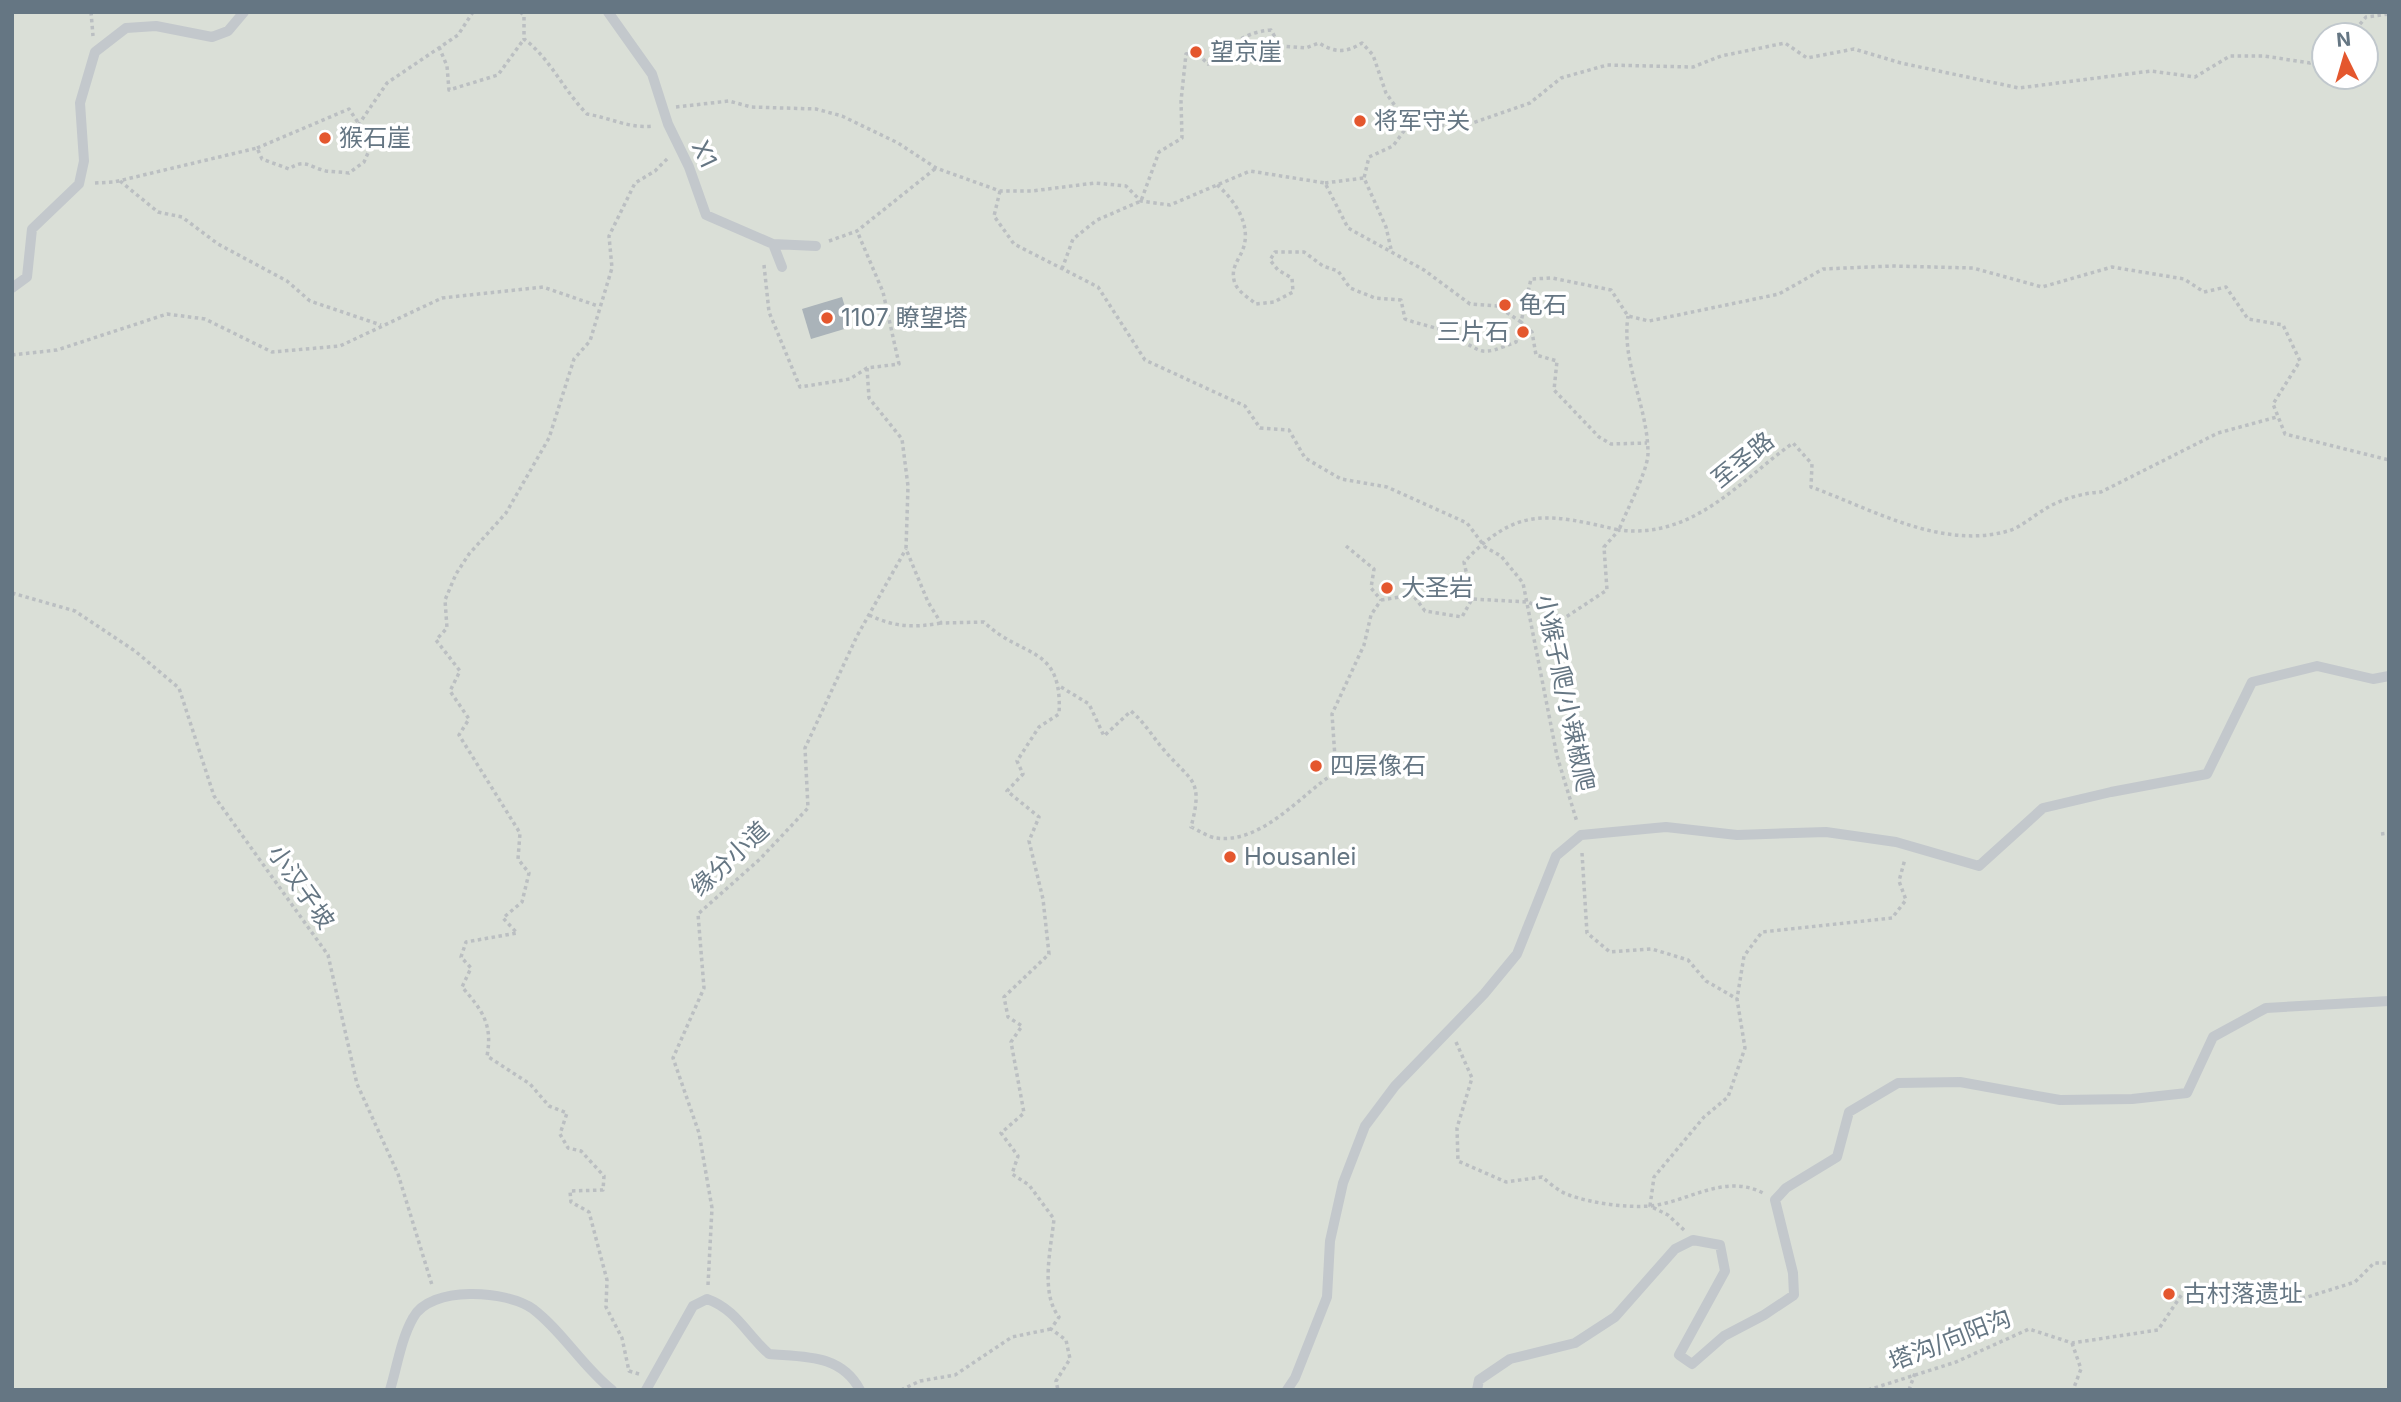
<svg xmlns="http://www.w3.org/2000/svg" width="2401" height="1402" font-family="Inter,'Noto Sans SC',sans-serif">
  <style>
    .green { fill: #dadfd7; fill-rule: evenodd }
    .building { fill: #aab3b9 }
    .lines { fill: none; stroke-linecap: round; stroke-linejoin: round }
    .path { stroke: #bbbfc2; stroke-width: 3.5; stroke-dasharray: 3.5 3.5; stroke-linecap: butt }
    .service { stroke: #c3c8cc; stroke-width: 10 }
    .poi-dot { fill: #e4572e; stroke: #fff; stroke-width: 2.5 }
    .labels { text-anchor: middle; stroke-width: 7; stroke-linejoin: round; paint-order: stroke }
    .poi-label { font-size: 24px; fill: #657683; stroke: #fff; text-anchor: start }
    .street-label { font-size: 24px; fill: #657683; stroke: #fff }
  </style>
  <rect width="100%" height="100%" fill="#fafaf8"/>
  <path class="green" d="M12,12H2389V1390H12ZM2324,35H2366V77H2324Z"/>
  <path class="building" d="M842,297L851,327L811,339L802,309Z"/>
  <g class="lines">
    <path class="path" d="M91,12L93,36
      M520,12L524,15V39C550,58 564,91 587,114C611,118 630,129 653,126
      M2351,35L2366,17L2389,14
      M439,47L447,66L449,90L498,75L524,39
      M676,107L729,101L751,107L816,109L842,116L898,143L936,168L1000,191H1032L1095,183L1126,186L1141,201L1170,205L1250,171L1325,183L1348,228L1424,270L1470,304L1497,306L1521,322L1531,279L1552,278L1611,290L1628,316L1649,321L1779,294L1823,269L1892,266L1973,268L2042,287L2112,267L2184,279L2204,292L2226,287L2248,319L2283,325L2300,361L2273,404L2285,434L2389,460
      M257,148L349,109L359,124
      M120,181L158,212L182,217L218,244L287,281L310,301L381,325
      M95,183L114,182L257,148L262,159L289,169C305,158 309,167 326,171C333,172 341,172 349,173L364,162L371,146L359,124L387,83L458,35L473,12
      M1325,183L1364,178
      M1217,185C1234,199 1252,225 1243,249C1239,260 1231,267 1234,280C1236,291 1248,297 1256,304L1274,302L1293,292L1292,278L1278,270L1270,260L1275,252H1304L1323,266L1338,271L1350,288L1375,298L1401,300L1405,319C1420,325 1439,327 1452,335C1485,353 1478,357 1516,342L1521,322L1532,332L1536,355L1557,361L1554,390L1599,437L1611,444L1647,443
      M1000,191L994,216L1014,244L1098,287L1145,360L1245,406L1260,428L1289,430L1305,458L1341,479L1387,487L1467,523L1485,547L1501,556L1523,583L1557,756L1577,822
      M829,241L857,231L936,168
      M1391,249L1386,227L1364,178L1369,157L1393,146L1412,120
      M764,265L769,312L800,387L850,379L867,368L899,364L883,292L857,231
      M1062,269L1073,239L1097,220L1141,201L1159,152L1182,138L1181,101L1186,54L1196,52L1208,64C1233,48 1238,33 1271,30L1280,46L1306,48L1319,43C1335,53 1346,53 1362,43L1373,55L1386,93L1398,110L1412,120L1458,128L1530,103L1561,78L1607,65L1693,67L1721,56L1785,43L1807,58L1854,49L1901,63L2019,88L2151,71L2195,77L2230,56H2264L2310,63L2324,56
      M12,355L57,350L167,314L205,319L272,352L340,346L442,298L543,287L598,306
      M867,368L869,398L902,439L908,486L906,549L928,602L941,623L984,622C1022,659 1063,644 1059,714L1039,727L1017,761L1023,774L1007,791L1039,817L1029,841L1043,899L1049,954L1004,997L1008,1017L1022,1026L1011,1042L1024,1113L1001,1133L1018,1156L1012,1174L1029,1185L1054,1219C1051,1248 1040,1293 1059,1317L1051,1329L1066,1340L1070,1359L1056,1381L1058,1390
      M1346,546L1374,569L1371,588L1381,600
      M12,593L75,611L135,651L179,688L214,796L328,955L357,1084L398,1174L432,1285
      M1472,599L1464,562C1518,505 1548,514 1619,530C1626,511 1647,473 1648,454C1648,406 1621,363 1628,316
      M1381,600L1413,595L1425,611L1462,617L1472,599L1528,602L1563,619L1607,590L1604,547L1619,530C1694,539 1738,482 1793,443L1812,464L1811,487C1872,509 1941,550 2008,531C2020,528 2033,516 2045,509C2061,499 2083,493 2101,492L2218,433L2277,417
      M869,615C894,627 913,628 941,623
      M1061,687L1089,704L1104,736L1131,711C1145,723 1152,736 1164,750C1191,782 1204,778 1191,827C1198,830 1208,837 1216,838C1263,844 1301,794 1336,772L1332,714L1364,645L1371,615L1381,600
      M2381,834L2389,833
      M1582,853L1587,933L1610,952L1652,949L1688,960L1706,981L1737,999
      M1456,1042L1472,1078L1457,1128L1458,1161L1506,1182L1542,1177C1550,1183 1559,1192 1569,1195C1591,1203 1626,1208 1650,1206C1689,1202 1725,1172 1765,1194
      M1684,1230L1668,1215L1650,1206L1654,1177L1704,1117L1728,1097L1745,1048L1737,999L1744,956L1762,932L1892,918L1906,900L1899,881L1905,859
      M708,1285L712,1208L699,1133L673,1058L704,988L698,914L760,859L808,808L805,748L857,636L906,549
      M2072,1343L2081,1369L2073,1390
      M639,1374L629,1371L622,1338L606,1307L607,1280L589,1212L571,1202L570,1191L603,1190L604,1176L581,1151L568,1148L560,1134L567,1113L549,1106L530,1084L487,1056C493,1024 482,1010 462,987L471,968L461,957L466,942L517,933L503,918L522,902L529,873L518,859L520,833L459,735L469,719L450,691L460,671L436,640L447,628L445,600L456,574L469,554L506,513L549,438L574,359L590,341L612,268L609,236L635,183L655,171L669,157
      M901,1390L920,1381L955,1375L1012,1337L1051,1329
      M1868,1390L1956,1362L2029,1329L2072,1343L2158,1330L2182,1294L2213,1300L2238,1295L2301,1299L2355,1282L2374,1263H2389
      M1909,1390L1915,1373"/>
    <path class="service" d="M608,12L652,74L668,124L689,167L706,215L773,244L816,246
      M773,244L782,267
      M12,288L27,277L32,229L79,184L84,161L80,103L95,52L126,28L156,26L212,37L228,31L244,12
      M390,1390C397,1367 401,1339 413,1318C430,1285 507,1290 533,1309C563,1332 582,1366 612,1390
      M646,1390L693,1306L707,1299C736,1309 747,1335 769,1354C805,1357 841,1354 860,1390
      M1287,1390L1295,1378L1327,1297L1330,1241L1343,1183L1365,1126L1395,1086L1484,994L1517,954L1556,856L1581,835L1666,827L1737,835L1826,832L1896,842L1979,866L2043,808L2111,792L2207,774L2252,682L2317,666L2373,679L2389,676
      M1477,1390L1479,1380L1510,1359L1575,1343L1615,1317L1675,1249L1693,1240L1720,1245L1725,1271L1679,1355L1692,1364L1724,1336L1764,1315L1794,1295L1793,1273L1775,1200L1786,1188L1837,1157L1849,1112L1898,1083L1960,1082L2060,1100L2132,1099L2187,1093L2213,1037L2266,1008L2389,1001"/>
  </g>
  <g class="poi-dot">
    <circle cx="1196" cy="52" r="7"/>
    <circle cx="1360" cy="121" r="7"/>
    <circle cx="325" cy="138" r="7"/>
    <circle cx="1505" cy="305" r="7"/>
    <circle cx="827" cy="318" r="7"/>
    <circle cx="1523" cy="332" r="7"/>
    <circle cx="1387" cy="588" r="7"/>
    <circle cx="1316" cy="766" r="7"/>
    <circle cx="1230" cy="857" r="7"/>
    <circle cx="2169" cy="1294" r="7"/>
  </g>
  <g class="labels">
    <g class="poi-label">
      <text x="1210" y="60">望京崖</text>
      <text x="1374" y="129">将军守关</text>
      <text x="339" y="146">猴石崖</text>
      <text x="1519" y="313">龟石</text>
      <text x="841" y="326">1107 瞭望塔</text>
      <text x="1509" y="340" text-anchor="end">三片石</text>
      <text x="1401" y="596">大圣岩</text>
      <text x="1330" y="774">四层像石</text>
      <text x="1244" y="865">Housanlei</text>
      <text x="2183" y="1302">古村落遗址</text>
    </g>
    <g class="street-label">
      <text transform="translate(704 154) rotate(65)" y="8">X1</text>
      <text transform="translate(1743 460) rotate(-39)" y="8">至圣路</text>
      <text transform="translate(1565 693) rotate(78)" y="8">小猴子爬/小辣椒爬</text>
      <text transform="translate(730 859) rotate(-43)" y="8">缘分小道</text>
      <text transform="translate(301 887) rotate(55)" y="8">小汉子坡</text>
      <text transform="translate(1950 1340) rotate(-21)" y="8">塔沟/向阳沟</text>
    </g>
  </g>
  <rect width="2401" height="1402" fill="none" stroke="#657683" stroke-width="28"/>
  <g transform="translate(2345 56) rotate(355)"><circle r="33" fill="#ffffff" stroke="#c1c8cd" stroke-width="2"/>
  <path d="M0-5L12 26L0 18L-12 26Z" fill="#e4572e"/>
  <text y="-10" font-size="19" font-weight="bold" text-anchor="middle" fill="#657683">N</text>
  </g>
</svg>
